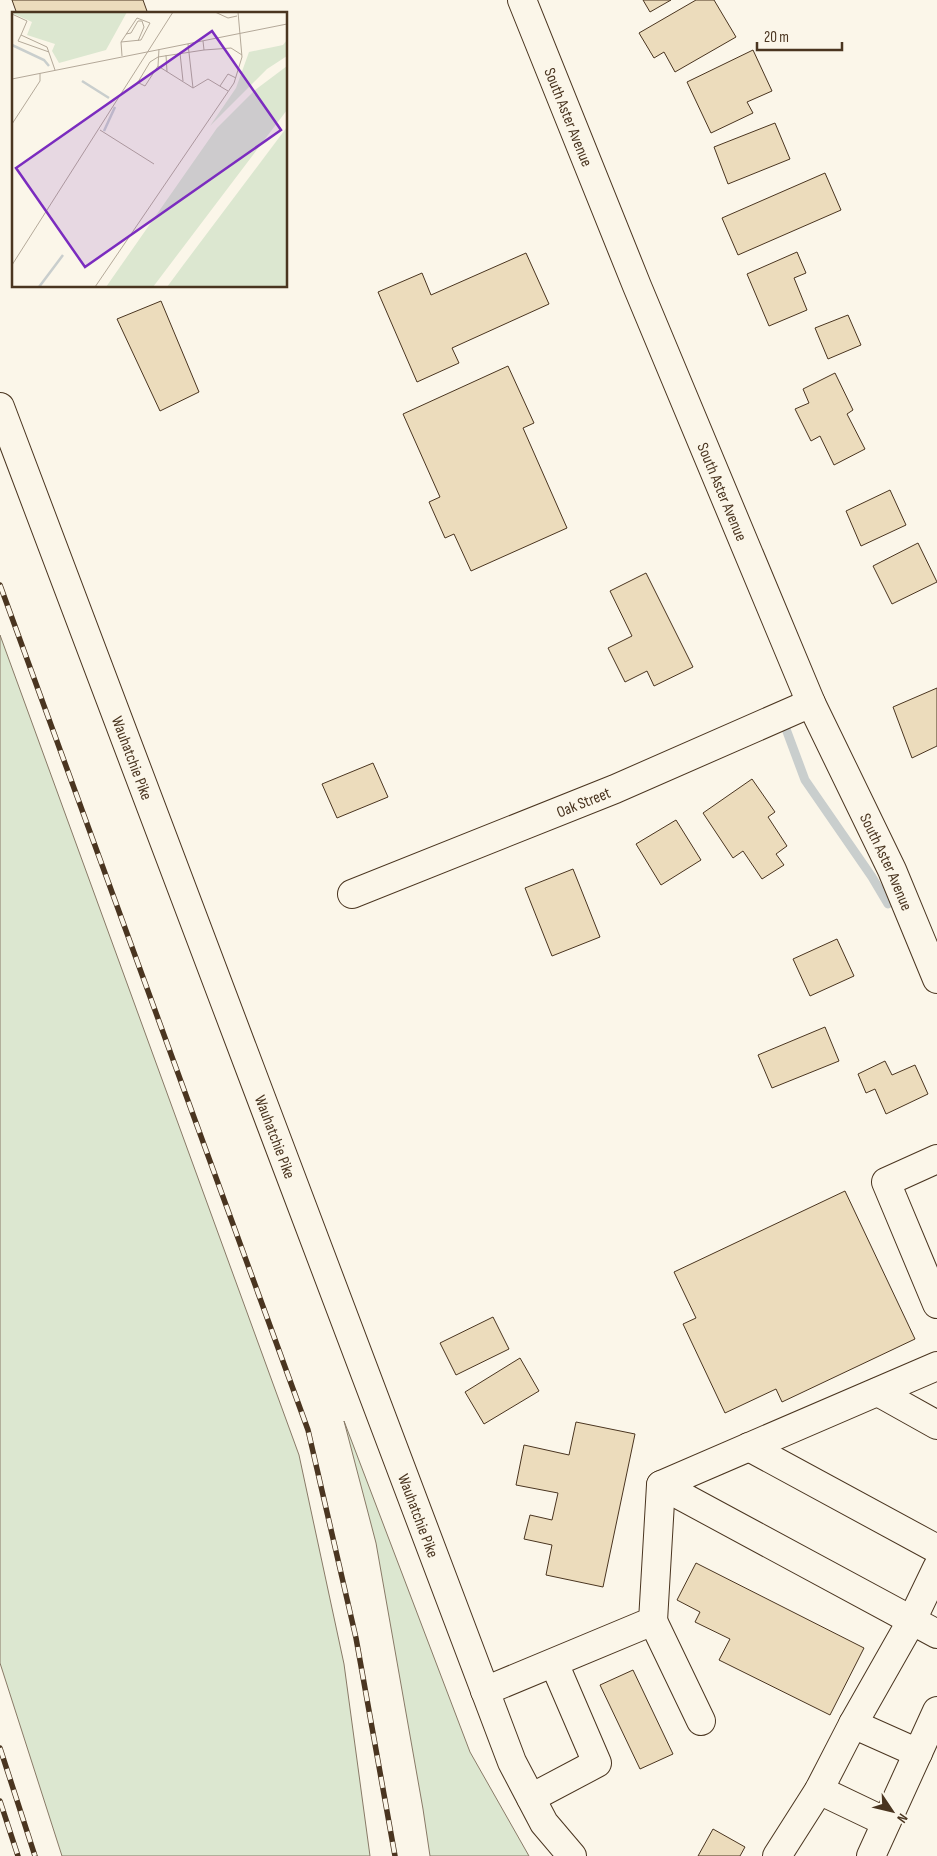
<svg xmlns="http://www.w3.org/2000/svg" width="937" height="1856" font-family="'Sofia Sans Condensed',sans-serif">
  <style>
    .green { fill: #dce7d0; stroke: #887966 }
    .lines { fill: none; stroke-linecap: round; stroke-linejoin: round }
    .stream { stroke: #c9cecd; stroke-width: 9 }
    .building { fill: #ecdcbc; stroke: #4a3520 }
    .minor-casing { stroke: #4a3520; stroke-width: 30 }
    .major-casing { stroke: #4a3520; stroke-width: 30 }
    .minor { stroke: #fbf6e9; stroke-width: 28 }
    .major { stroke: #fbf6e9; stroke-width: 28 }
    .rail-casing { stroke: #4a3520; stroke-width: 5.5 }
    .rail { stroke: #fbf6e9; stroke-width: 4; stroke-dasharray: 11; stroke-linecap: butt }
    .labels { text-anchor: middle; stroke-width: 4; stroke-linejoin: round; paint-order: stroke }
    .street-label { font-size: 16px; fill: #4a3520; stroke: #fbf6e9 }
    .inset-river { fill: none; stroke: #c9cecd; stroke-width: 2.5 }
    .inset-road { fill: none; stroke: #b4a999; stroke-width: 1 }
    .view { fill: #7b2cbf; fill-opacity: 0.15; stroke: #7b2cbf; stroke-width: 2.5 }
    .inset-edge { fill: none; stroke: #4a3520; stroke-width: 2.5 }
  </style>
  <rect width="100%" height="100%" fill="#fbf6e9"/>
  <path class="green" d="M0,635L299,1455L344,1664L370,1856H62L0,1663Z
    M344,1421L470,1752L529,1856H430L423,1809L376,1543Z"/>
  <g class="lines">
    <path class="stream" d="M786,729L805,780L872,877L888,904"/>
  </g>
  <path class="building" d="M12,0H143L148,14H17Z
    M643,0H671L650,12Z
    M696,0H714L736,37L675,72L664,52L654,58L639,33Z
    M753,50L772,91L747,102L753,113L711,133L687,82Z
    M775,123L790,159L728,184L714,147Z
    M825,173L841,210L738,255L722,218Z
    M797,252L806,273L794,278L807,310L769,326L747,274Z
    M526,253L549,304L452,348L459,363L417,382L378,292L422,273L431,295Z
    M161,301L199,392L160,411L117,319Z
    M848,315L861,345L828,359L815,328Z
    M508,366L534,423L523,428L567,528L471,571L454,534L445,538L429,502L440,497L403,414Z
    M835,373L853,410L847,414L865,449L834,465L820,436L811,441L795,409L809,403L803,389Z
    M890,490L906,525L861,546L846,511Z
    M918,543L937,582L892,604L873,566Z
    M646,573L693,667L654,686L647,671L625,682L608,648L632,636L610,591Z
    M937,688V746L912,758L893,707Z
    M373,763L388,797L337,818L322,784Z
    M752,779L775,812L768,817L787,846L776,854L784,865L762,879L743,851L733,858L703,813Z
    M676,820L701,860L661,885L636,844Z
    M573,869L600,937L552,956L525,888Z
    M837,939L854,976L810,996L793,959Z
    M825,1027L839,1061L772,1088L758,1055Z
    M885,1061L892,1075L915,1065L928,1094L886,1114L875,1089L866,1093L858,1074Z
    M845,1191L915,1339L782,1402L776,1389L725,1413L683,1324L696,1318L674,1272Z
    M493,1317L509,1349L456,1375L440,1343Z
    M520,1358L539,1391L484,1424L465,1392Z
    M576,1422L635,1434L603,1587L546,1575L552,1545L524,1539L530,1515L552,1520L558,1493L516,1485L524,1445L569,1455Z
    M696,1563L864,1648L830,1715L719,1660L730,1639L695,1622L700,1612L677,1600Z
    M633,1670L673,1754L640,1769L600,1685Z
    M713,1829L745,1847L740,1856H698Z"/>
  <g class="lines">
    <defs>
      <g id="minor">
        <path id="s1" d="M522,0L637,286L811,703L892,870L937,979"/>
        <path id="s2" d="M0,407L512,1762L544,1823L572,1856"/>
        <path id="s3" d="M352,894L615,789L811,703"/>
        <path d="M937,1159L886,1182L937,1304"/>
        <path d="M937,1366L661,1485L937,1634"/>
        <path d="M878,1392L937,1425"/>
        <path d="M749,1447L937,1549"/>
        <path d="M653,1621L701,1721"/>
        <path d="M485,1691L653,1621L661,1485"/>
        <path d="M853,1724L912,1620L937,1568"/>
        <path d="M819,1790L886,1822"/>
        <path d="M531,1798L597,1763L554,1663"/>
        <path d="M777,1856L819,1790L853,1724L918,1753"/>
      </g>
      <path id="major" d="M871,1856L937,1711"/>
    </defs>
    <use href="#minor" class="minor-casing"/>
    <use href="#major" class="major-casing"/>
    <use href="#minor" class="minor"/>
    <use href="#major" class="major"/>
    <defs>
      <path id="rail" d="M0,585L308,1430L356,1638L395,1856
        M0,1748L35,1856
        M0,1801L18,1856"/>
    </defs>
    <use href="#rail" class="rail-casing"/>
    <use href="#rail" class="rail"/>
  </g>
  <g class="labels">
    <g class="street-label">
      <text dy="6" stroke="none"><textPath href="#s1" startOffset="126">South Aster Avenue</textPath></text>
      <text dy="6" stroke="none"><textPath href="#s1" startOffset="531">South Aster Avenue</textPath></text>
      <text dy="6" stroke="none"><textPath href="#s2" startOffset="375">Wauhatchie Pike</textPath></text>
      <text dy="6" stroke="none"><textPath href="#s3" startOffset="249">Oak Street</textPath></text>
      <text dy="6" stroke="none"><textPath href="#s1" startOffset="936">South Aster Avenue</textPath></text>
      <text dy="6" stroke="none"><textPath href="#s2" startOffset="780">Wauhatchie Pike</textPath></text>
      <text dy="6" stroke="none"><textPath href="#s2" startOffset="1185">Wauhatchie Pike</textPath></text>
    </g>
  </g>
  <g transform="translate(12 12)">
    <rect width="275" height="275" fill="#fbf6e9"/>
    <path d="M115,0L94,38L47,51L40,39L43,32L15,23L20,10L0,1ZM275,28V44L255,57L198,114L224,76L237,40L271,33ZM275,54V98L141,275H94L205,116L243,78ZM275,115V275H155L172,252Z" fill="#dce7d0"/>
    <path class="inset-river" d="M0,33L32,48L37,54M70,69L97,86M92,119L103,95M27,275L51,243"/>
    <path class="inset-road" d="M203,0L216,6L225,4M0,2L15,9L9,23L35,35L43,58M114,22L119,21L126,9H130L132,15L126,29M9,23L6,29L37,40M191,29L192,38L219,36L230,43M109,30L125,6L138,11L129,28L109,30L110,44M147,37L146,54L181,76L176,32M168,41L171,69M154,43L155,60M0,67L275,12M125,70L133,74L146,54M126,70L138,50L146,45L192,38M208,74L216,62L224,66M181,76L196,67L216,79M0,112L28,69V61M88,118L142,152M0,253L161,0M83,275L222,71L230,45L226,0"/>
    <path class="view" d="M200,19L269,118L73,255L4,156Z"/>
    <rect width="275" height="275" class="inset-edge"/>
  </g>
  <g transform="translate(892 1811) rotate(125)" stroke="#fbf6e9" stroke-width="4" paint-order="stroke">
  <path d="M0-4L9 19L0 12L-9 19Z" fill="#4a3520"/>
  <text y="-8" font-size="14" font-weight="bold" text-anchor="middle" fill="#4a3520">N</text>
  </g>
  <path d="M757 42v8h85v-8" fill="none" stroke="#4a3520" stroke-width="2.5"/>
  <text x="764" y="42" font-size="15" fill="#4a3520" stroke="#fbf6e9" stroke-width="4" paint-order="stroke">20 m</text>
</svg>
